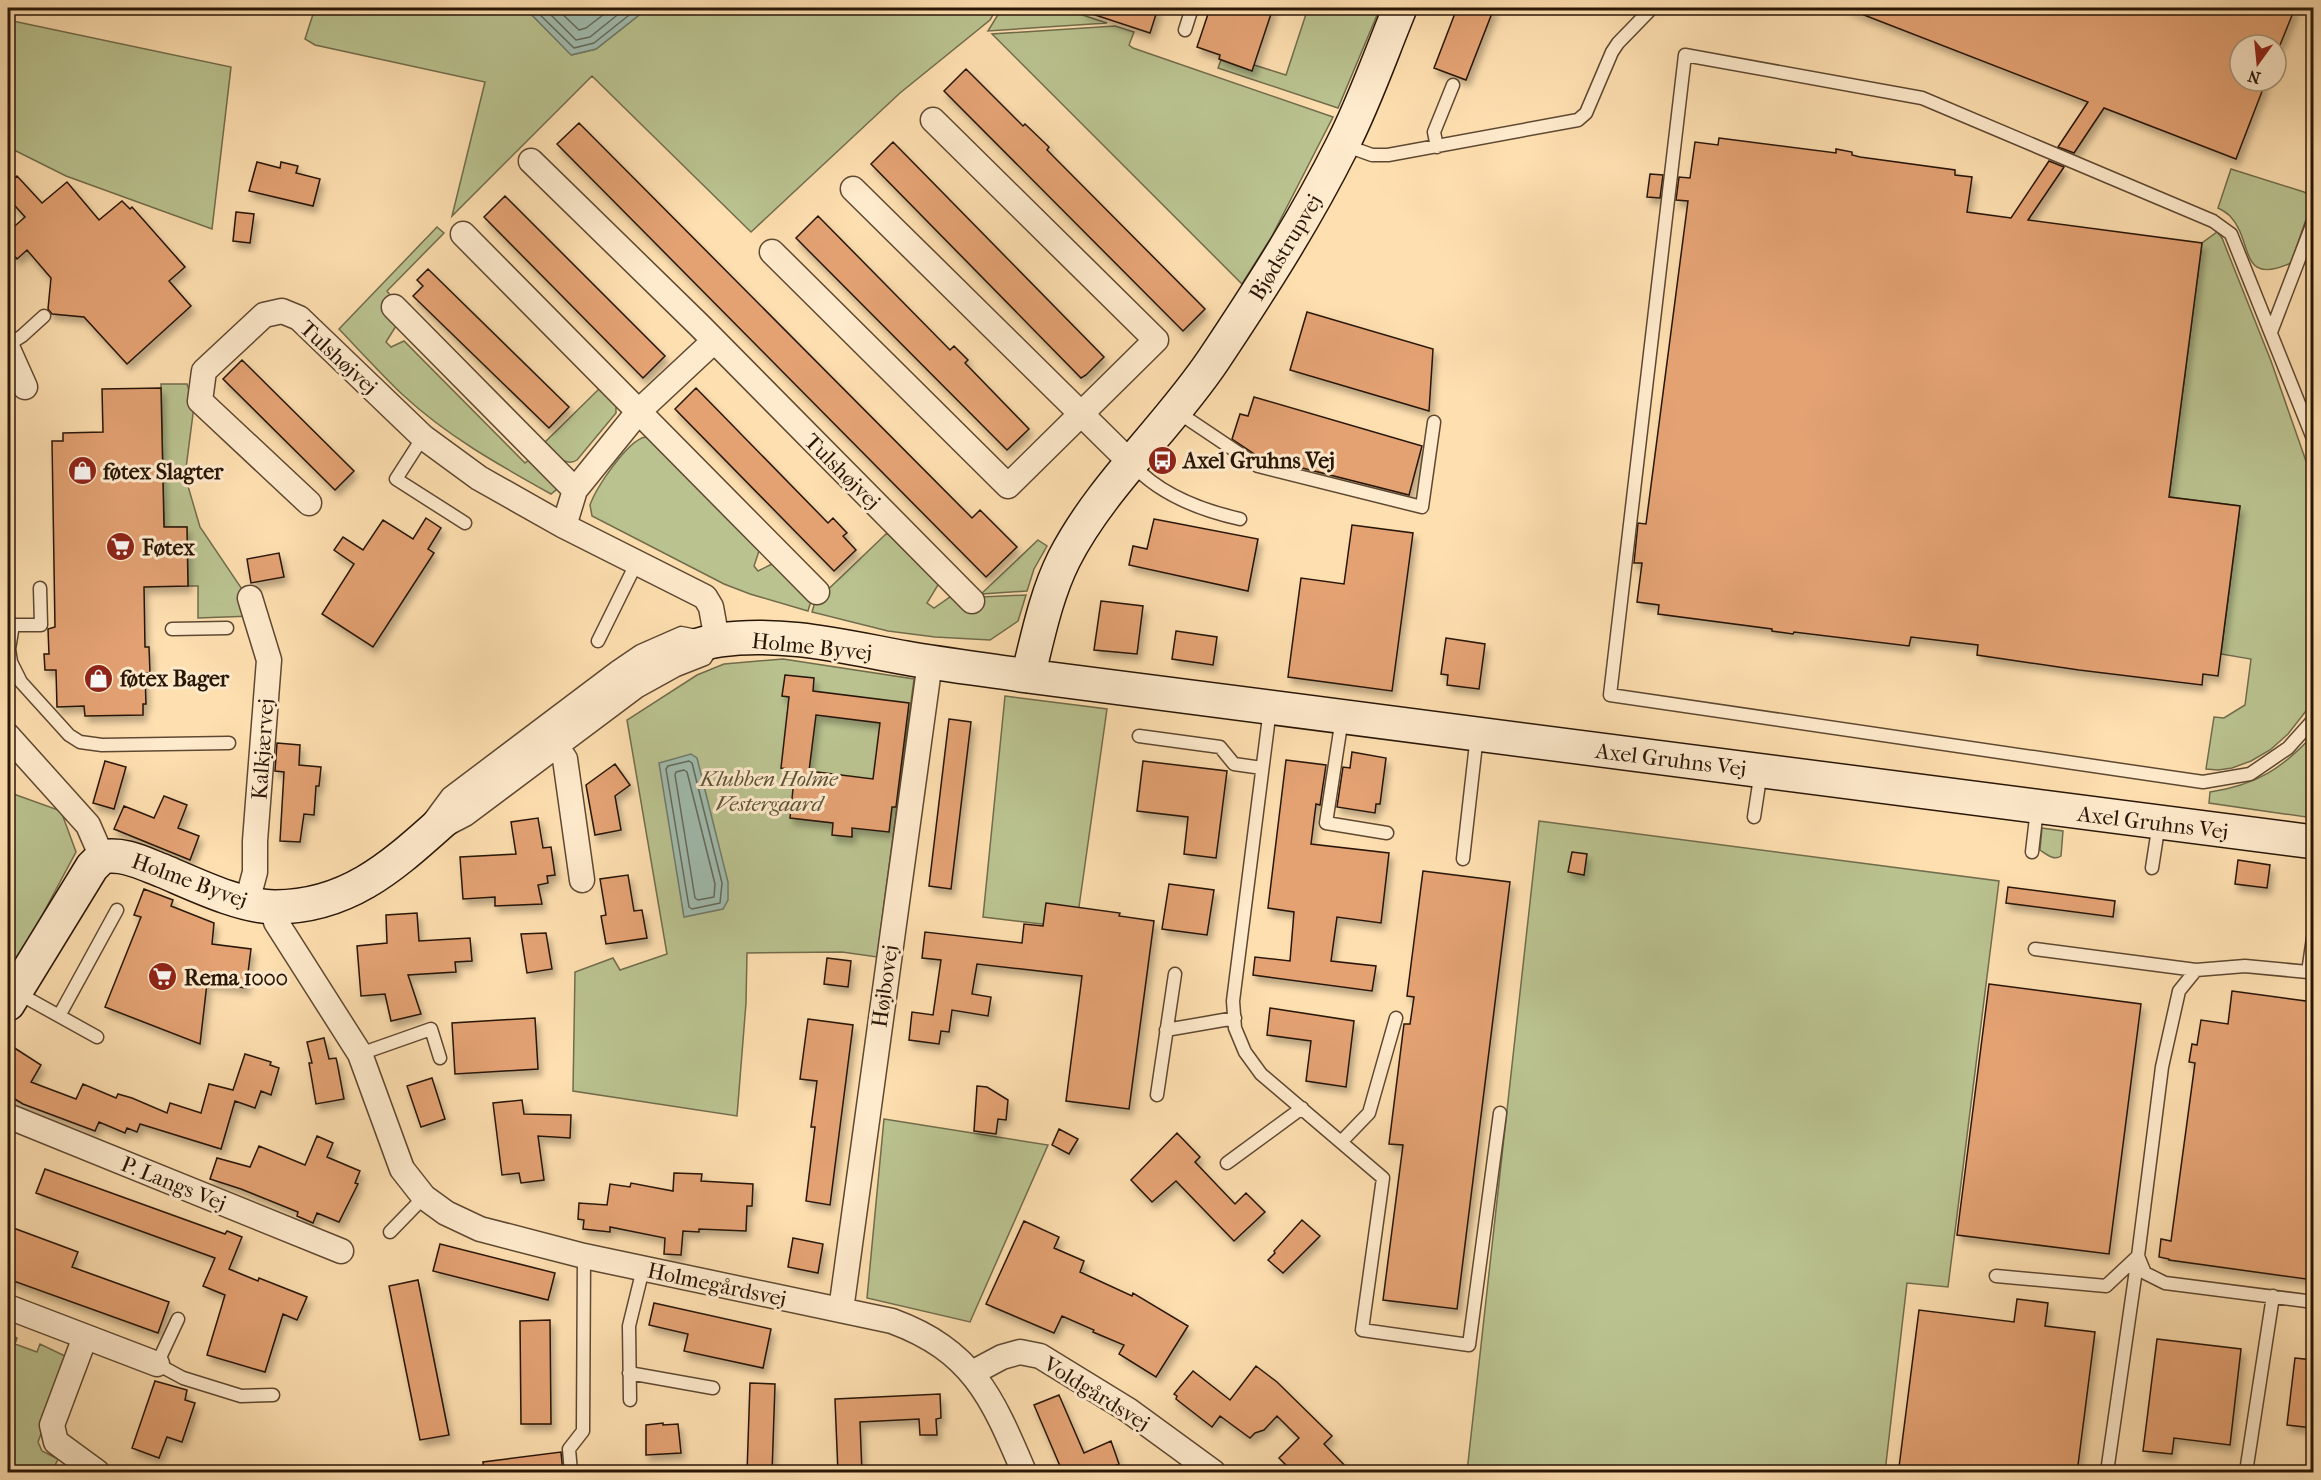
<svg xmlns="http://www.w3.org/2000/svg" width="2321" height="1480" font-family="'IM FELL French Canon',serif">
  <style>
    .green { fill: #bac390; stroke: #716c4c; stroke-width: 1.5 }
    .water { fill: #a0bcaf; stroke: #707a6c; stroke-width: 1.5 }
    .lines { fill: none; stroke-linecap: round; stroke-linejoin: round }
    .shore { stroke: #64695b; stroke-width: 1.5 }
    .building { fill: #e4a273; stroke: #281607; stroke-width: 1.5; fill-rule: evenodd; filter: url(#shadow) }
    .lane-casing { stroke: #5e4831; stroke-width: 15 }
    .street-casing { stroke: #5e4831; stroke-width: 27 }
    .secondary-casing { stroke: #281607; stroke-width: 36 }
    .lane { stroke: #feeacc; stroke-width: 12 }
    .street { stroke: #feeacc; stroke-width: 24 }
    .secondary { stroke: #feeacc; stroke-width: 33 }
    .labels { text-anchor: middle; stroke-width: 6; stroke-linejoin: round; paint-order: stroke }
    .street-label { font-size: 22px; fill: #281607; stroke: #feeacc }
    .poi-label { font-size: 22px; font-weight: bold; fill: #281607; stroke: #feeacc; text-anchor: start }
    .park-label { font-size: 22px; font-style: italic; fill: #5b5337; stroke: #feeacc }
  </style>
  <defs>
    <filter id="shadow"><feDropShadow dx="3.5" dy="6" stdDeviation="3" flood-color="#0004"/></filter>
  </defs>
  <rect width="100%" height="100%" fill="#fedfb0"/>
  <filter id="stains"><feTurbulence type="fractalNoise" baseFrequency=".00333" numOctaves="4"/><feColorMatrix values="0 0 0 0 .2 0 0 0 0 .09 0 0 0 0 .02 0 0 0 .5 -.17"/></filter>
  <radialGradient id="worn" r=".72"><stop offset=".6" stop-color="#630" stop-opacity="0"/><stop offset="1" stop-color="#630" stop-opacity=".3"/></radialGradient>
  <path class="green" d="M315,8H525L572,55L596,49L648,8H997L990,20L900,93L751,232L592,76L452,216L485,82L315,45L305,39Z
    M1002,8H1061L1107,23L988,31Z
    M1308,8H1380L1338,108L1218,68L1221,60L1251,70L1254,65L1286,75Z
    M8,20L231,67L212,229L66,176L8,147Z
    M1115,26L1134,32L1129,45L1133,48L1333,117L1272,236L1242,284L992,34Z
    M2231,169L2304,192L2311,197L2312,202L2291,263C2238,287 2254,241 2230,216C2227,213 2222,210 2218,208Z
    M437,227L444,233L387,291L395,301L396,326L386,342L391,347L404,341L525,463L530,459L561,486L551,494C499,465 447,436 403,395C381,374 360,351 339,329Z
    M2217,232L2222,238L2271,361L2314,484L2313,702L2288,734L2270,750L2251,761L2232,768L2218,770L2206,769L2214,717L2224,718L2245,705L2251,659L2221,654L2240,506L2169,497L2202,243Z
    M161,384H187L194,406L185,476L200,527L248,598L252,616L198,618V586H188L187,527H164Z
    M599,389L616,404V413L577,460C565,468 552,452 543,444Z
    M645,437L648,438L759,551L754,566L758,571L772,564L807,599L811,601L808,611L750,594L724,584L592,516L590,505C596,488 627,441 645,437Z
    M887,533L937,583L938,585L927,603L934,608L950,597L968,610L981,597L1026,595L1018,621L990,640L935,637L888,631L812,612L815,602Z
    M1038,540L1047,546L1034,569L1027,591L981,594Z
    M783,659L914,679L877,957L842,952L747,953L746,1003L737,1116L573,1091L575,972L613,958L620,970L667,954L627,720L697,675L724,664Z
    M1005,696L1107,709L1076,928L983,917Z
    M2313,735V818L2209,803L2210,792C2256,785 2282,769 2313,735Z
    M8,792L61,811L76,852L8,979Z
    M1539,821L1999,881L1948,1287L1907,1283L1885,1472H1467Z
    M2042,828L2063,831L2061,856C2054,861 2046,854 2040,850Z
    M884,1119L1048,1145L970,1322L867,1298Z
    M8,1334L17,1338L15,1344L37,1352L40,1344L69,1358L38,1442L42,1451L58,1459L52,1472H8Z"/>
  <path class="water" d="M525,8H648L596,49L571,55Z
    M691,754L697,758L728,882V900L723,909L684,917L659,763Z"/>
  <g class="lines">
    <path class="shore" d="M533,8L574,48L594,43L638,8
      M544,8L576,40L590,37L626,8
      M556,8L579,30L586,28L612,8
      M689,761L692,763L722,883L720,903L692,909L689,907L666,769L668,766Z
      M684,770L687,772L715,884L714,897L698,900L695,898L675,775L676,772Z"/>
  </g>
  <path class="building" d="M1083,8H1158L1150,33L1083,11Z
    M1210,8H1273L1252,71L1219,59L1220,55L1197,47Z
    M1457,8H1494L1466,80L1434,68Z
    M1846,8H2295L2280,45H2240V81H2266L2236,159L2104,108L2074,153L2058,147L2088,102Z
    M966,69L1023,126L1025,124L1049,147L1047,150L1205,309L1183,331L944,91Z
    M579,123L972,518L980,510L1017,547L986,577L557,144Z
    M1719,138L1836,153V149L1852,152V155L1860,157L1955,170V175L1972,177L1967,212L2011,218L2049,161L2064,167L2028,220L2202,243L2169,497L2240,506L2218,676L2203,674L2202,685L2079,670L1977,655L1978,645L1911,637L1909,646L1794,632L1793,634L1772,631V629L1658,614L1659,605L1637,602L1642,563H1634L1638,523L1646,524L1688,201L1676,200L1679,177L1690,178L1695,142L1718,145Z
    M893,142L1104,357L1086,375L1081,378L871,164Z
    M257,162L280,168L281,162L298,166L296,173L320,179L313,206L249,191Z
    M1650,174L1663,175L1660,198L1647,197Z
    M17,176L42,203L67,182L99,220L122,201L130,209L132,207L185,267L169,281L191,306L127,364L84,317L52,314L48,309L51,278L27,250L17,259L8,248V232L25,217L8,198V184Z
    M505,196L665,356L643,378L484,217Z
    M236,212L254,214L250,243L233,241Z
    M818,216L950,350L954,346L968,360L965,363L1029,429L1007,450L796,238Z
    M428,269L569,407L549,428L413,296L423,286L417,280Z
    M1307,312L1433,349L1429,411L1290,370Z
    M242,360L354,471L335,490L223,379Z
    M161,388L164,527H187L188,586L144,587L145,647H149L150,673H145L146,704H143V715L85,716L84,706L57,707L56,670H45L44,654H49L48,629L55,627L52,441H63V433L103,432L102,389Z
    M696,388L828,523L833,518L847,533L843,536L856,550L834,571L675,409Z
    M1254,397L1422,446L1409,495L1259,457L1232,439L1240,414L1248,416Z
    M426,518L441,528L428,549L434,553L373,647L322,614L354,564L334,550L343,537L363,550L383,520L413,539Z
    M1154,519L1258,539L1248,591L1129,565L1133,546L1147,549Z
    M1352,525L1413,533L1392,691L1288,677L1301,578L1344,584Z
    M279,553L284,577L251,583L247,559Z
    M1101,601L1143,606L1137,654L1094,650Z
    M1176,631L1217,637L1213,665L1172,659Z
    M1446,638L1485,644L1479,689L1447,685L1448,675L1441,674Z
    M785,675L814,678L813,691L909,703L896,807H892L889,832L852,828V837L832,835L833,823L790,818L795,770L781,768L789,697L782,696ZM816,715L880,723L873,779L809,771Z
    M949,719L971,722L951,889L929,886Z
    M277,743L300,745L299,765L321,767L319,786H316L314,815L304,814L300,842L280,841L284,772L275,771Z
    M1352,752L1386,758L1380,804H1376L1375,813L1337,807L1343,767L1350,768Z
    M1286,760L1326,765L1320,805L1316,804L1311,844L1389,853L1381,923L1337,917L1331,961L1376,966L1372,991L1253,975L1255,957L1290,961L1294,912L1268,908Z
    M105,761L126,767L114,809L93,803Z
    M1143,761L1227,771L1216,858L1184,854L1188,817L1137,811Z
    M615,764L630,785L615,796L621,830L595,835L586,785Z
    M164,796L187,805L178,828L199,836L190,860L114,829L124,806L154,818Z
    M538,818L543,848L551,847L555,875L547,876L548,883L538,885L542,904L495,906V897L463,899L460,857L516,854L511,822Z
    M1572,852L1587,854L1584,875L1568,872Z
    M2238,860L2270,865L2267,888L2235,884Z
    M1423,871L1510,882L1457,1309L1383,1300L1403,1145L1389,1144L1404,1024H1410L1414,997L1407,996Z
    M628,875L634,911L642,910L647,938L606,944L601,916L606,915L600,879Z
    M1169,884L1214,890L1207,935L1162,929Z
    M2008,887L2115,901L2113,917L2006,903Z
    M144,889L173,900L171,906L214,923L212,944L251,949L246,988L207,983L200,1044L105,1007L141,917L134,915Z
    M1046,903L1120,913L1119,916L1154,921L1129,1109L1066,1101L1082,976L977,964L972,994L991,997L988,1016L952,1010L949,1032L941,1031L939,1044L909,1040L912,1012L933,1015L941,960L922,958L925,932L1022,943L1024,924L1043,926Z
    M417,913L419,941L470,938L472,961L455,962L456,972L408,975L421,1014L391,1021L385,994L361,996L357,946L387,943L386,915Z
    M546,933L552,969L527,973L521,934Z
    M827,958L851,961L848,987L824,984Z
    M1989,984L2141,1004L2109,1254L1957,1235Z
    M2232,991L2313,1002V1280L2169,1260V1259L2159,1257L2161,1239L2171,1241L2195,1063L2189,1062L2192,1044L2197,1045L2201,1020L2228,1024Z
    M1270,1008L1354,1021L1346,1087L1306,1081L1311,1041L1267,1035Z
    M535,1018L538,1069L455,1074L452,1023Z
    M808,1019L853,1025L830,1205L806,1201L815,1127H811L817,1081L800,1079Z
    M324,1038L329,1059L336,1058L337,1062L344,1099L316,1104L309,1063H312L307,1042Z
    M13,1047L41,1065L31,1082L76,1099L83,1084L116,1098L118,1094L132,1098L167,1113L170,1103L201,1113L209,1084L233,1090L245,1054L271,1062L270,1065L279,1068L271,1095L261,1091L255,1108L235,1101L221,1149L140,1124L137,1132L127,1128L125,1133L99,1122L95,1131L23,1104L8,1095V1057Z
    M432,1078L445,1119L421,1127L407,1086Z
    M977,1086L987,1087L1008,1100L1006,1120L998,1119L996,1134L974,1131Z
    M522,1100L524,1114L571,1115L570,1138L538,1136L544,1180L521,1183L519,1173L502,1175L493,1103Z
    M1059,1129L1078,1139L1069,1154L1052,1145Z
    M1177,1133L1200,1157L1195,1162L1235,1204L1246,1193L1265,1212L1234,1241L1176,1181L1152,1202L1131,1180Z
    M317,1136L333,1143L327,1157L360,1171L355,1183L358,1184L339,1222L317,1213L313,1223L297,1216L298,1212L241,1189L210,1179L217,1158L250,1167L259,1146L305,1165Z
    M45,1169L225,1234L227,1231L242,1237L229,1269L258,1281L259,1278L307,1297L297,1320L283,1314L265,1372L207,1355L225,1295L203,1286L215,1258L36,1193Z
    M674,1173L702,1174L701,1181L753,1184L752,1206H747L746,1231L699,1229V1232L683,1231L681,1255L664,1254L665,1238L610,1227V1232L583,1229L584,1220L578,1219L579,1203L607,1205L610,1184L630,1187L631,1183L673,1191Z
    M1302,1220L1320,1236L1283,1273L1268,1260L1275,1253L1274,1251Z
    M1024,1221L1059,1237L1054,1248L1084,1261L1080,1272L1132,1296L1133,1293L1188,1326L1156,1377L1119,1354L1124,1345L1093,1332L1094,1330L1062,1316L1054,1333L986,1304Z
    M8,1226L78,1252L72,1267L169,1302L158,1333L8,1279Z
    M793,1238L823,1244L818,1273L788,1267Z
    M440,1244L555,1273L548,1300L433,1271Z
    M418,1280L449,1435L420,1440L389,1286Z
    M2017,1299L2048,1303L2045,1326L2095,1332L2077,1473H1942L1899,1467L1919,1310L2014,1322Z
    M654,1303L771,1329L763,1368L684,1351L688,1334L649,1325Z
    M550,1320L551,1424H521L520,1321Z
    M2157,1339L2241,1349L2230,1445L2174,1438L2172,1454L2143,1451Z
    M2295,1358L2313,1360V1428L2287,1425Z
    M1256,1366L1277,1382L1332,1436L1324,1444L1352,1473H1294L1279,1458L1299,1438L1277,1416L1264,1430L1255,1433L1250,1438L1220,1416L1212,1427L1176,1399L1177,1396L1174,1394L1193,1371L1230,1400Z
    M155,1381L187,1390L185,1400L195,1403L182,1442L167,1437L159,1458L132,1448Z
    M750,1383L775,1384L772,1473H747Z
    M940,1394L941,1418L936,1419L937,1435H920L919,1419L860,1422L862,1473H838L835,1399Z
    M1059,1395L1084,1453L1111,1441L1119,1464L1097,1473H1063L1034,1405Z
    M663,1423V1425L678,1424L681,1453L646,1455V1425Z
    M561,1452L563,1473H484L483,1462Z"/>
  <g class="lines">
    <defs>
      <path id="lane" d="M1185,30L1192,8
        M1344,145L1372,155H1388L1578,120L1586,113L1612,52L1618,43L1652,8
        M1437,147L1434,132L1453,85
        M2271,332L2314,220
        M8,345L22,336L44,316
        M1176,411L1258,466L1422,507L1434,422
        M423,437L396,479L465,523
        M2314,441L2231,234L2213,221L1922,98L1685,55L1610,695L2203,782L2250,774L2288,748L2314,719
        M1132,464C1160,495 1200,510 1240,519
        M8,625H41L40,588
        M13,625L9,649L11,662L21,682L69,735L80,742L102,745L229,743
        M172,629L227,628
        M681,633L717,640L705,659L677,670L639,691L468,819L405,852L448,794L615,668L640,651Z
        M598,641L637,562
        M1270,709L1233,1001L1235,1028L1245,1052L1261,1074L1383,1178L1362,1330L1469,1345L1500,1113
        M1342,718L1326,823L1387,833
        M1139,736L1220,747L1234,764L1262,768
        M1754,817L1761,771
        M2032,852L2037,809
        M1463,859L1477,735
        M2152,868L2159,823
        M2035,949L2196,970L2245,966L2308,972L2314,977
        M2308,972L2314,931
        M16,992L97,1037
        M59,1016L117,910
        M1166,1030L1235,1018
        M360,1054L431,1029L440,1058
        M1157,1095L1175,974
        M1341,1142L1369,1113L1396,1018
        M1227,1163L1302,1108
        M390,1232L424,1197
        M1996,1276L2106,1286L2138,1256L2145,1273L2165,1283L2314,1302
        M178,1319L157,1364L183,1378L241,1396L273,1395
        M629,1373L713,1388
        M630,1400L629,1326L643,1269
        M571,1472L569,1449L583,1431L584,1256
        M2107,1472L2138,1256L2162,1067L2179,991L2196,970
        M2246,1472L2273,1296"/>
      <path id="street" d="M531,161L699,325L972,601
        M853,189L1132,464
        M463,234L817,592
        M772,252L1008,486L1156,340L933,120
        M394,307L575,490
        M8,349L25,387
        M309,503L200,401L204,371L264,315L282,311L299,318L423,437L479,478L564,526L705,597L711,607L717,640
        M564,526L575,490L639,411L714,341
        M8,736L88,825L102,857
        M550,738L565,759L582,880
        M247,902L255,872V841L269,660L250,598
        M273,907L276,922L360,1054L402,1169L424,1197L446,1213L480,1229L584,1256L892,1321C973,1351 992,1397 1024,1472
        M8,1116L341,1251
        M8,1307L157,1364
        M841,1310L930,662
        M85,1337L52,1425L56,1442L97,1472
        M972,1373L1002,1357L1020,1352L1040,1356L1128,1410L1213,1472"/>
      <path id="secondary" d="M1028,676C1038,636 1046,595 1064,559C1102,485 1168,428 1214,359C1260,290 1305,220 1342,146C1365,101 1381,54 1400,8
        M8,1004L92,867L102,857C124,853 142,863 163,871C194,884 241,907 275,907C368,907 415,840 482,788C535,746 591,705 647,666C669,655 694,644 720,640C782,631 845,647 906,658C946,665 988,670 1028,676L2314,842"/>
    </defs>
    <use href="#lane" class="lane-casing"/>
    <use href="#street" class="street-casing"/>
    <use href="#secondary" class="secondary-casing"/>
    <use href="#lane" class="lane"/>
    <use href="#street" class="street"/>
    <use href="#secondary" class="secondary"/>
  </g>
  <defs>
    <symbol id="bus-disc" viewBox="-11 -11 22 22"><circle r="9.5" fill="#8f2418" stroke="#feeacc"/><path d="M-5-6H5V4H4V6H2V4H-2V6H-4V4H-5ZM-3.5-4V0h7V-4ZM-3.5 1.2v1.5H-2V1.2ZM2 1.2v1.5H3.5V1.2Z" fill="#fff"/></symbol>
    <symbol id="shop-disc" viewBox="-11 -11 22 22"><circle r="9.5" fill="#8f2418" stroke="#feeacc"/><path d="M-5-2.5h2.3a2.7 3.5 0 0 1 5.4 0H5L5.5 6h-11ZM-1.5-2.5h3a1.5 2.3 0 0 0-3 0Z" fill="#fff"/></symbol>
    <symbol id="supermarket-disc" viewBox="-11 -11 22 22"><circle r="9.5" fill="#8f2418" stroke="#feeacc"/><path d="M-6-5.5h2.5l.6 2H6L4.5 2H-2.5L-4.4-4H-6ZM-1.5 3.2a1.3 1.3 0 1 0 .1 0ZM3 3.2a1.3 1.3 0 1 0 .1 0Z" fill="#fff"/></symbol>
  </defs>
  <g fill-rule="evenodd">
    <use href="#bus-disc" x="1146" y="444" width="33" height="33"/>
    <use href="#shop-disc" x="66" y="454" width="33" height="33"/>
    <use href="#supermarket-disc" x="104" y="530" width="33" height="33"/>
    <use href="#shop-disc" x="82" y="662" width="33" height="33"/>
    <use href="#supermarket-disc" x="146" y="960" width="33" height="33"/>
  </g>
  <g class="labels">
    <g class="street-label">
      <text transform="translate(1285 247) rotate(-59)" y="8">Bjødstrupvej</text>
      <text transform="translate(339 357) rotate(43)" y="8">Tulshøjvej</text>
      <text transform="translate(843 471) rotate(45)" y="8">Tulshøjvej</text>
      <text transform="translate(812 646) rotate(6)" y="8">Holme Byvej</text>
      <text transform="translate(262 749) rotate(-86)" y="8">Kalkjærvej</text>
      <text transform="translate(1671 759) rotate(7)" y="8">Axel Gruhns Vej</text>
      <text transform="translate(2153 822) rotate(7)" y="8">Axel Gruhns Vej</text>
      <text transform="translate(190 880) rotate(20)" y="8">Holme Byvej</text>
      <text transform="translate(884 986) rotate(-82)" y="8">Højbovej</text>
      <text transform="translate(174 1183) rotate(22)" y="8">P. Langs Vej</text>
      <text transform="translate(717 1284) rotate(12)" y="8">Holmegårdsvej</text>
      <text transform="translate(1097 1393) rotate(32)" y="8">Voldgårdsvej</text>
    </g>
    <g class="poi-label">
      <text x="1183" y="468">Axel Gruhns Vej</text>
      <text x="103" y="479">føtex Slagter</text>
      <text x="142" y="555">Føtex</text>
      <text x="120" y="686">føtex Bager</text>
      <text x="184" y="985">Rema 1000</text>
    </g>
    <g class="park-label">
      <text x="769" y="786">Klubben Holme<tspan x="769" dy="25">Vestergaard</tspan></text>
    </g>
  </g>
  <rect width="2321" height="1480" fill="none" stroke="#fedfb0" stroke-width="30"/>
  <rect x="9" y="9" width="2303" height="1462" fill="none" stroke="#281607" stroke-width="3"/>
  <rect x="15" y="15" width="2291" height="1450" fill="none" stroke="#281607" stroke-width="1.5"/>
  <g transform="translate(2258 63) rotate(195)"><circle r="28" fill="#feeacc" stroke="#a8957d" stroke-width="1.5"/>
  <path d="M0-4.5L10 22L0 15L-10 22Z" fill="#8f2418"/>
  <text y="-9" font-size="16" font-weight="bold" text-anchor="middle" fill="#281607">N</text>
  </g>
  <rect width="100%" height="100%" filter="url(#stains)"/>
  <rect width="100%" height="100%" fill="url(#worn)"/>
</svg>
